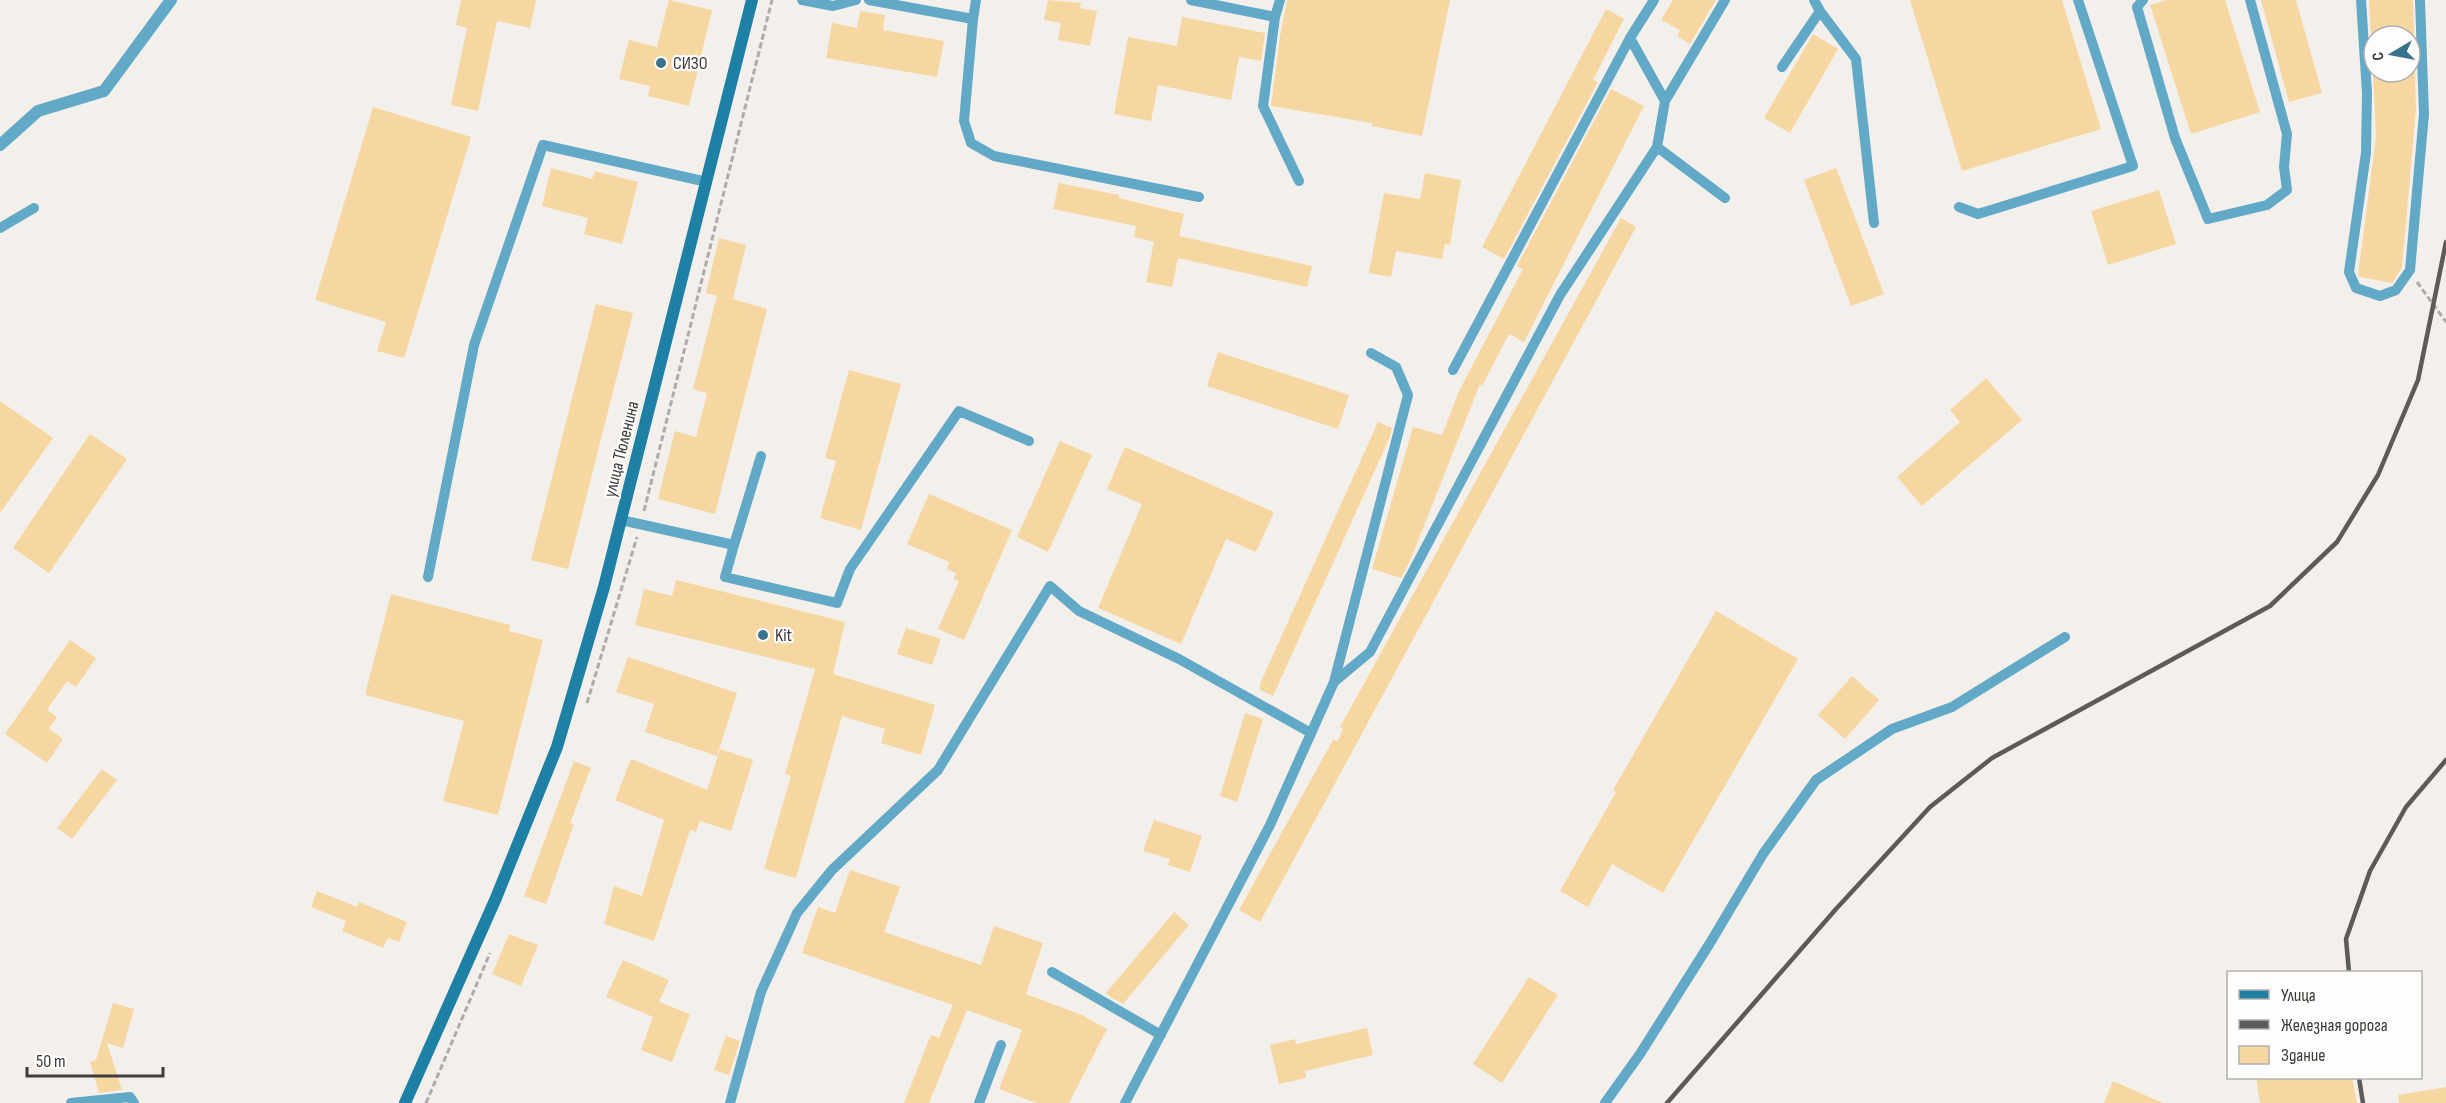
<svg xmlns="http://www.w3.org/2000/svg" width="2446" height="1103" font-family="'Sofia Sans Condensed',sans-serif">
  <style>
    .building { fill: #f6d6a1 }
    .lines { fill: none; stroke-linecap: round; stroke-linejoin: round }
    .path { stroke: #aeaca8; stroke-width: 3; stroke-dasharray: 6 3; stroke-linecap: butt }
    .lane { stroke: #62a8c7; stroke-width: 10 }
    .street { stroke: #62a8c7; stroke-width: 12 }
    .secondary { stroke: #1f80a5; stroke-width: 12 }
    .rail { stroke: #5c5b59; stroke-width: 4.5 }
    .poi-dot { fill: #38728b; stroke: #fffdfb; stroke-width: 2 }
    .labels { text-anchor: middle; stroke-width: 4.5; stroke-linejoin: round; paint-order: stroke }
    .poi-label { font-size: 18px; fill: #3d3c3a; stroke: #fffdfb; text-anchor: start }
    .street-label { font-size: 18px; fill: #3d3c3a; stroke: #fffdfb }
  </style>
  <rect width="100%" height="100%" fill="#f3f0eb"/>
  <path class="building" d="M461,0H536L530,28L497,21L478,111L451,105L467,28L456,25Z
    M669,0L712,10L689,106L648,96L650,86L619,79L629,40L657,47Z
    M1048,0L1081,3L1080,8L1097,11L1090,46L1058,40L1061,23L1044,20Z
    M1287,0H1450L1422,136L1372,126V123L1271,106L1280,36Z
    M1673,0H1716L1690,44L1677,36L1680,30L1661,20Z
    M1910,0H2062L2101,129L1962,171Z
    M2167,0H2225L2260,112L2191,134L2150,5Z
    M2261,0H2296L2322,93L2289,102Z
    M2369,0H2413L2414,36H2371Z
    M1606,9L1624,19L1593,80L1598,82L1504,259L1482,247Z
    M860,11L885,15L883,30L944,41L937,77L826,58L832,23L857,28Z
    M1182,17L1265,33L1261,61L1239,57L1231,100L1158,85L1151,121L1114,114L1128,37L1177,46Z
    M1813,34L1838,49L1790,133L1764,118Z
    M2373,72H2415L2416,109L2402,268L2392,283L2360,277L2358,275L2376,137Z
    M1611,89L1644,106L1524,342L1509,334L1482,386L1480,384L1410,561L1401,578L1372,569L1413,427L1442,435L1459,391L1523,269L1517,266Z
    M373,107L471,137L404,358L377,351L386,322L315,300Z
    M551,168L592,179L595,171L638,182L622,244L584,234L588,218L542,206Z
    M1836,168L1884,294L1851,306L1804,180Z
    M1425,173L1461,180L1450,245L1445,244L1442,259L1396,251L1391,277L1369,273L1384,193L1420,199Z
    M1059,183L1119,195V198L1184,214L1179,236L1312,266L1307,287L1178,258L1172,287L1146,282L1154,242L1134,237L1136,226L1053,209Z
    M2159,190L2176,244L2108,265L2091,211Z
    M1621,218L1636,227L1260,922L1239,910L1333,740L1338,741L1343,728L1340,727Z
    M719,238L746,245L733,299L767,309L715,514L658,499L675,431L696,437L707,393L693,389L717,296L706,293Z
    M596,304L633,313L568,569L531,560Z
    M1218,352L1349,395L1338,429L1207,386Z
    M849,370L901,384L861,530L820,518L836,461L825,458Z
    M1986,378L2022,420L1922,506L1897,477L1960,422L1950,410Z
    M0,401L53,438L0,513Z
    M1378,422L1392,428L1389,439L1273,696L1260,690V684Z
    M90,434L127,459L49,573L13,548Z
    M1060,441L1092,455L1048,552L1017,537Z
    M1125,447L1274,512L1256,552L1226,539L1181,644L1098,608L1142,504L1107,489Z
    M929,494L1012,530L964,640L938,629L959,581L954,579L956,573L947,569L949,562L907,544Z
    M676,580L845,622L833,674L935,705L921,755L881,743L885,729L842,716L796,878L764,869L791,776L785,774L815,669L635,625L644,589L672,596Z
    M391,594L510,625L509,631L543,640L498,815L443,801L464,721L365,695Z
    M1716,611L1798,659L1663,893L1612,864L1588,907L1560,891L1616,792L1613,790Z
    M906,628L941,639L932,665L897,654Z
    M70,640L96,658L76,687L67,681L47,710L57,717L49,729L63,739L47,763L5,734Z
    M628,657L737,693L717,756L645,732L654,704L616,692Z
    M1852,676L1879,700L1845,739L1818,715Z
    M1245,713L1263,719L1237,802L1220,796Z
    M720,749L753,760L731,831L700,821L696,832L690,830L654,941L604,924L614,886L642,896L664,820L615,800L631,759L707,790Z
    M574,761L591,768L570,823L574,824L546,904L524,896Z
    M102,769L117,780L72,839L57,828Z
    M1154,820L1202,836L1190,872L1168,865L1170,859L1143,851Z
    M850,870L900,887L884,932L981,965L994,926L1043,943L1026,994L1082,1015L1107,1029L1069,1103H1037L999,1089L1022,1030L967,1010L929,1103H904L931,1035L939,1038L953,1005L802,953L818,907L835,913Z
    M317,891L357,907L359,902L407,922L399,942L388,938L383,948L342,931L346,921L311,907Z
    M1174,912L1189,925L1123,1004L1112,998L1106,993Z
    M509,934L538,945L521,986L492,974Z
    M623,960L669,980L659,1002L690,1014L672,1062L641,1050L653,1017L606,997Z
    M1529,977L1558,995L1502,1083L1473,1064Z
    M113,1003L134,1009L123,1048L107,1043L122,1090L99,1093L90,1062L96,1060Z
    M1367,1028L1373,1055L1305,1071L1306,1078L1279,1084L1270,1045L1295,1039L1296,1044Z
    M726,1036L740,1041L729,1075L714,1070Z
    M2256,1077H2352L2357,1103H2260Z
    M2113,1081L2163,1103H2104Z
    M2446,1087V1103H2399L2398,1095Z"/>
  <g class="lines">
    <path class="path" d="M2417,282L2446,322
      M644,511L772,0
      M587,703L637,537
      M426,1103L490,953"/>
    <path class="lane" d="M802,0L833,6L856,0
      M869,0L973,19L976,0
      M1191,0L1275,17L1280,0
      M1814,0L1820,11L1856,59L1874,223
      M2143,0L2137,7L2175,138L2208,219L2267,205L2287,190L2284,167L2287,134L2250,0
      M2361,0L2367,93L2366,153L2349,272L2356,288L2380,296L2396,290L2410,270L2424,114L2420,0
      M1275,17L1263,106L1299,181
      M973,19L964,121L971,143L994,156L1199,197
      M1782,67L1820,11
      M1665,101L1725,0
      M1657,147L1725,198
      M1959,207L1978,214L2133,166L2078,0
      M0,228L34,208
      M1453,370L1630,38
      M621,520L734,545L725,577L837,603L850,569L959,411L1029,441
      M734,545L761,456
      M428,577L474,345L543,145L707,182
      M1334,682L1370,652L1560,295L1657,147L1665,101L1630,38L1654,0
      M1052,972L1161,1035
      M71,1103L130,1097L134,1103
      M730,1103L761,992L797,913L832,870L938,770L1050,586L1079,611L1179,659L1311,733
      M979,1103L1001,1045
      M1125,1103L1270,825L1334,682L1408,395L1396,367L1371,353
      M1605,1103L1640,1054L1710,943L1763,854L1816,780L1892,729L1952,707L2065,637"/>
    <path class="street" d="M0,145L38,111L104,91L171,0"/>
    <path class="secondary" d="M405,1103L496,898L557,747L604,587L752,0"/>
    <path class="rail" d="M2349,972L2346,939L2370,871L2406,807L2446,760
      M2359,1078L2363,1103
      M1667,1103L1836,909L1930,807L1992,758L2270,606L2337,542L2378,475L2418,380L2446,242"/>
  </g>
  <g class="poi-dot">
    <circle cx="661" cy="63" r="6"/>
    <circle cx="763" cy="635" r="6"/>
  </g>
  <g class="labels">
    <g class="poi-label">
      <text x="673" y="69">СИЗО</text>
      <text x="775" y="641">Kit</text>
    </g>
    <g class="street-label">
      <text transform="translate(621 449) rotate(-76)" y="6">улица Тюленина</text>
    </g>
  </g>
  <rect x="2227" y="971" width="195" height="108" fill="#fffdfb" stroke="#b1b0ae" stroke-width="1.5"/>
  <rect x="2239" y="990" width="30" height="9" fill="#1f80a5" stroke="#b1b0ae" stroke-width="1.5"/>
  <text x="2281" y="1001" font-size="18" fill="#3d3c3a">Улица</text>
  <rect x="2239" y="1020" width="30" height="9" fill="#5c5b59" stroke="#b1b0ae" stroke-width="1.5"/>
  <text x="2281" y="1031" font-size="18" fill="#3d3c3a">Железная дорога</text>
  <rect x="2239" y="1046" width="30" height="18" fill="#f6d6a1" stroke="#b1b0ae" stroke-width="1.5"/>
  <text x="2281" y="1061" font-size="18" fill="#3d3c3a">Здание</text>
  <g transform="translate(2392 54) rotate(260)"><circle r="28" fill="#fffdfb" stroke="#b1b0ae" stroke-width="1.5"/>
  <path d="M0-4.5L10 22L0 15L-10 22Z" fill="#38728b"/>
  <text y="-9" font-size="16" font-weight="bold" text-anchor="middle" fill="#3d3c3a">С</text>
  </g>
  <path d="M27 1067v9h136v-9" fill="none" stroke="#3d3c3a" stroke-width="3"/>
  <text x="36" y="1067" font-size="18" fill="#3d3c3a" stroke="#fffdfb" stroke-width="4.5" paint-order="stroke">50 m</text>
</svg>
